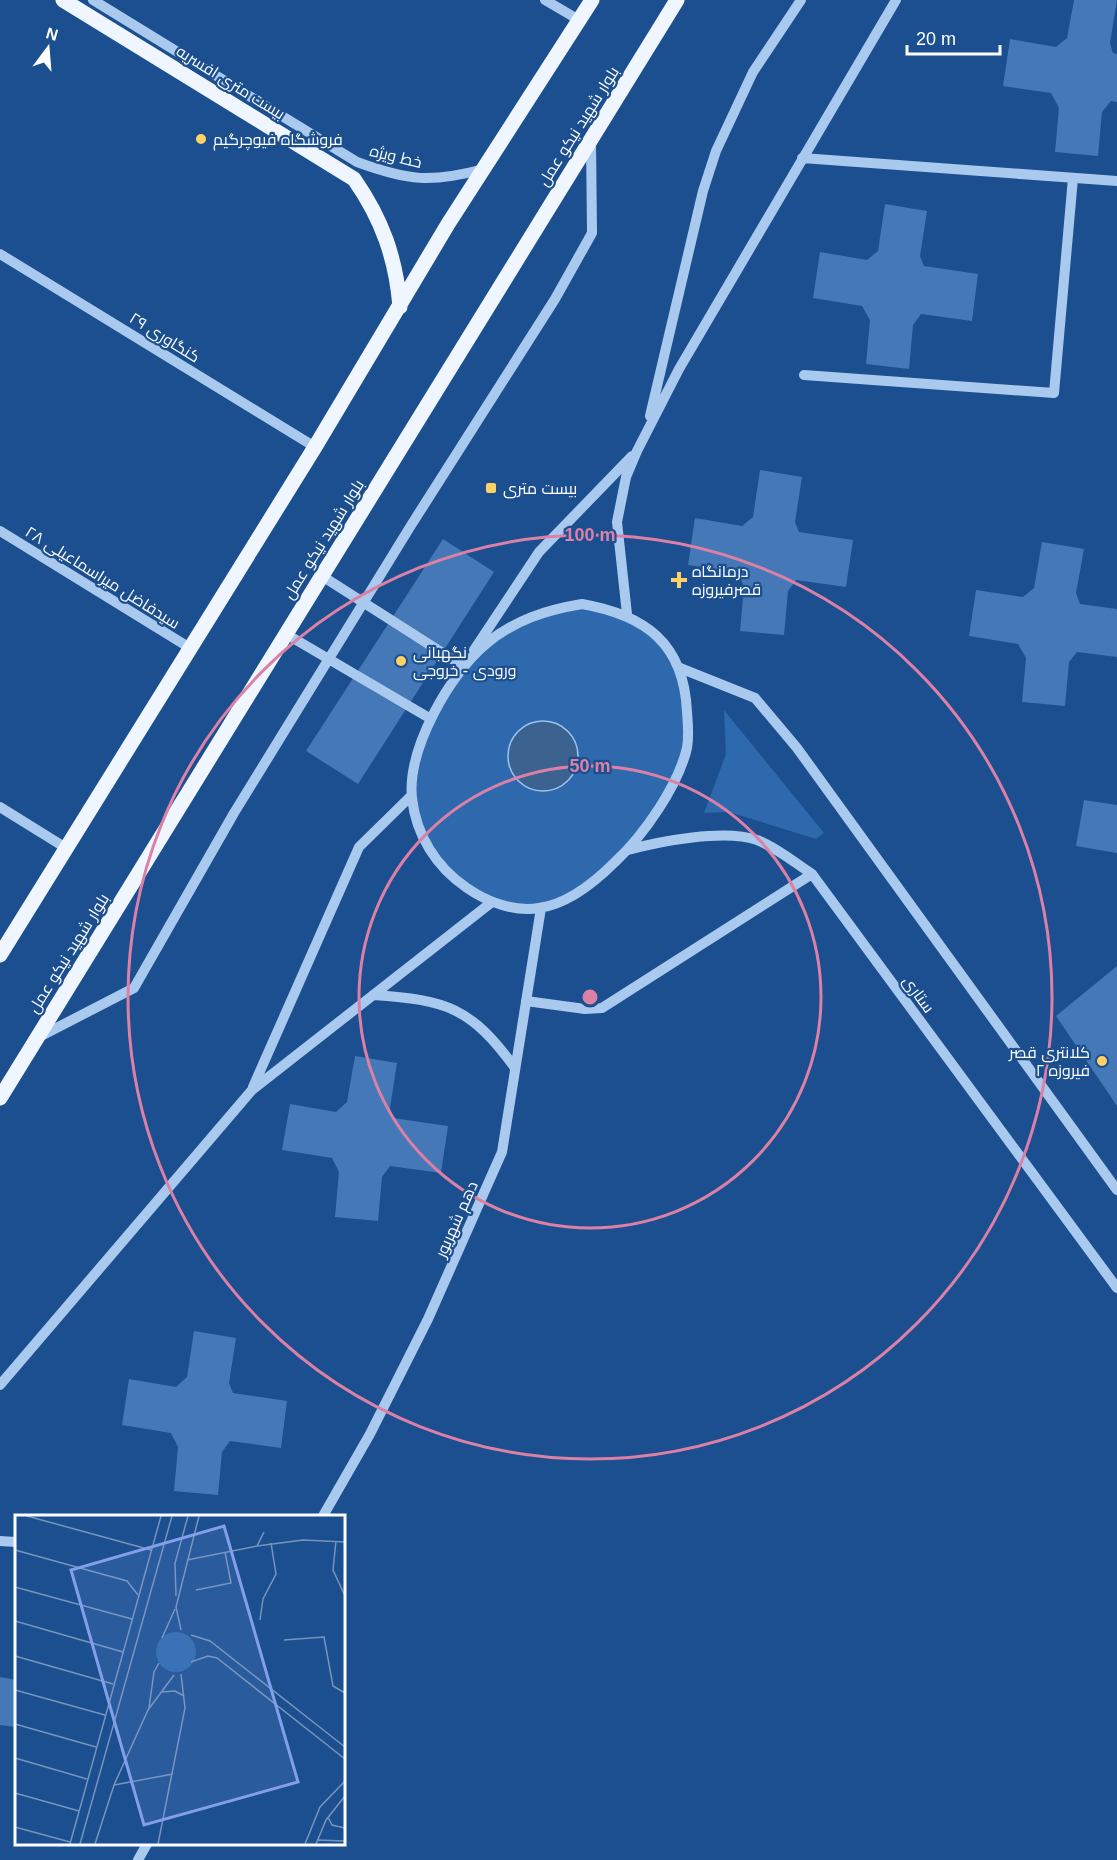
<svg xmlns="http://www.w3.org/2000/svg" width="1117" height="1860" font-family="Arial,Cairo,sans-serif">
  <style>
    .green { fill: #2e69ad }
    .water { fill: #3c6290; stroke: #9cc4f0; stroke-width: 1.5 }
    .building { fill: #4478b7 }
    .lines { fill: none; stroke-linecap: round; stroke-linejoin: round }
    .minor { stroke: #a9c9ee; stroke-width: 10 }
    .major { stroke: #f0f6ff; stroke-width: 15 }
    .ring { fill: none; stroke: #dd80a5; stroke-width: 3 }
    .poi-dot { fill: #ffd166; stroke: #1b4f8f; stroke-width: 2 }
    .labels { text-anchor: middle; stroke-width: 4.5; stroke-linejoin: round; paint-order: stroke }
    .street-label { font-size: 16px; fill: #fff; stroke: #1b4f8f }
    .poi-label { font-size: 16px; fill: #fff; stroke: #1b4f8f; text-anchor: start }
    .inset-road { fill: none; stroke: #7695bc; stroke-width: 1.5 }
    .view { fill: #839eea; fill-opacity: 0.15; stroke: #839eea; stroke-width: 3 }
    .inset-edge { fill: none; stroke: #fff; stroke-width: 3 }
    .centre { fill: #dd80a5; stroke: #1b4f8f; stroke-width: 3 }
    .ring-label { font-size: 18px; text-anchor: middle; font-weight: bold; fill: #dd80a5; stroke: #1b4f8f; stroke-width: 4.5; stroke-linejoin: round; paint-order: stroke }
  </style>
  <rect width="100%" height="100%" fill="#1b4f8f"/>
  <path class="green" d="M582,604L648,628L680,668L687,746L655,813L591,884L541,908L492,902L449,874L417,824L416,764L448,687L508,628Z
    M724,710L824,833L816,839L729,812L704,813L726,754Z"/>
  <path class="water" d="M508 756a35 35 0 1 1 70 0a35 35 0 1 1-70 0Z"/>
  <path class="building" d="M1074,0H1117L1110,43L1113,53L1117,54V102L1111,101L1102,112L1098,156L1055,152L1059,108L1051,93L1003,86L1010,39L1056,47L1067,38Z
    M885,204L927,211L920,256L924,266L978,274L972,321L921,314L913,325L909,369L866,364L870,320L862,306L813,298L820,252L867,260L878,251Z
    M760,470L802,477L795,522L799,532L853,540L846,587L796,580L788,591L784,635L740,631L744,586L737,572L688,565L695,518L742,526L753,517Z
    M443,539L494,572L358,784L306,751Z
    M1042,542L1084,549L1076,593L1080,604L1117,609V657L1077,652L1069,662L1065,706L1022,702L1026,658L1018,644L969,636L976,590L1023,597L1034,588Z
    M1084,800L1117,805V853L1076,846Z
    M1117,966V1106L1056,1016Z
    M355,1056L397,1063L390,1108L393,1118L448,1126L441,1173L390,1166L382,1177L378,1221L335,1217L339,1172L332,1158L282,1150L290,1104L336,1112L347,1102Z
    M194,1331L236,1338L229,1383L233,1393L287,1401L281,1448L230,1441L222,1452L218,1495L174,1491L178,1447L171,1433L122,1425L129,1379L176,1387L187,1377Z
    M0,1677L16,1680V1727L0,1725Z"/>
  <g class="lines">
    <path class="minor" d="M93,0L357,162C409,181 431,183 484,169
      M545,0L579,20
      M802,158L1117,181
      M0,254L315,447
      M804,375L1054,393L1073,178
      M650,416L703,191L716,151L753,72L801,0
      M0,531L190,648
      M322,576L463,666
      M582,604C645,615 684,643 687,712C688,723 689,737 687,748C678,786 644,835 615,862C595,882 568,904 539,908C514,912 487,902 467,888C436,867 416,835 412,798C407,749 450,673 487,643C515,620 546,610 582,604Z
      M627,614L617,522L626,477L637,451L679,369L896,0
      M286,634L431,719
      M474,650L539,552L632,456
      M680,668L755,698L797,748L1117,1190
      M0,807L66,848
      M628,850C661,841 724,829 757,840C776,847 795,863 812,874L1117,1288
      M373,995C446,1000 471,1007 515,1068
      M526,1001L585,1009L602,1008L812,874
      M37,1038L134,988L234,813L410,527L555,299L592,233L591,141
      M253,1087L359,847L411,796
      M0,1385L252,1090L492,902
      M323,1516L370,1434L428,1319L502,1152L541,908
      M0,1541L16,1542
      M138,1860L147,1844"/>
    <path class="major" d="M63,0L354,179C382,219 396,258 400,307
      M0,955L315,447L448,224L592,0
      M0,1098L677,0"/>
  </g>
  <g class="ring">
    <circle cx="590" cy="997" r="231"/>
    <circle cx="590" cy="997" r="462"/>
  </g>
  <g class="poi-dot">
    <circle cx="201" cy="139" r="6"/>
    <rect x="485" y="482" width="12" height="12" rx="3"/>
    <path d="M676 571h6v6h6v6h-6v6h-6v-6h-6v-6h6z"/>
    <circle cx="401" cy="661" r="6"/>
    <circle cx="1102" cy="1061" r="6"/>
  </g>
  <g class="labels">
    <g class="street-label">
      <text transform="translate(231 82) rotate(32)" y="6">بیست متری افسریه</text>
      <text transform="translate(578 126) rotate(-58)" y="6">بلوار شهید نیکو عمل</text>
      <text transform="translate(396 156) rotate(14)" y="6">خط ویژه</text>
      <text transform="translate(165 337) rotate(32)" y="6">کنگاوری ۲۹</text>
      <text transform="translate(323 539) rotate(-58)" y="6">بلوار شهید نیکو عمل</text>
      <text transform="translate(103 577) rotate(32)" y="6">سیدفاضل میراسماعیلی ۲۸</text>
      <text transform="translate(68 953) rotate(-58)" y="6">بلوار شهید نیکو عمل</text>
      <text transform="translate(919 994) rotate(54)" y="6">ستاری</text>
      <text transform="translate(456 1219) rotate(-66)" y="6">دهم شهریور</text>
    </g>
    <g class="poi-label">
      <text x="213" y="145">فروشگاه فیوچرگیم</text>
      <text x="503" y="494">بیست متری</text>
      <text x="692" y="577">درمانگاه<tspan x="692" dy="18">قصرفیروزه</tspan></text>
      <text x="413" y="658">نگهبانی<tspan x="413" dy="18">ورودی - خروجی</tspan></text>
      <text x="1090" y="1058" text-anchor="end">کلانتری قصر<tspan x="1090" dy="18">فیروزه ۲</tspan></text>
    </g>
  </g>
  <g transform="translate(15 1515)">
    <rect width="330" height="330" fill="#1b4f8f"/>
    <path d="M141 137a20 20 0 1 1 40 0a20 20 0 1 1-40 0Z" fill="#2e69ad"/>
    <path class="inset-road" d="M12,1L136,35M321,26L318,55L330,81M242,31L288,25L330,27M0,35L112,66L123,80M172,45L242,31L249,17M0,72L117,104M181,75L216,68L210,37M161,81L160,48L173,1M245,105L248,84L261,59L256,28M0,106L108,137M166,115L161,92L184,1M176,120L195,126L330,232M147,123L160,94M269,125L309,122L318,171L330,178M0,141L98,169M176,147L193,141L202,143L330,244M0,175L90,200M146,177L160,176L169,181M134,193L139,157L144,148M0,209L81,232M0,243L72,264M99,270L158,259M0,278L64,296M313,302L317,310L330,313M0,312L55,327M302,325L330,326M55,329L146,1M65,329L157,1M80,329L99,270L133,195L159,160M143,329L170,193L166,159M290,329L305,292L330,266M301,329L311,305L330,281"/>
    <path class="view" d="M209,11L283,267L129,310L56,55Z"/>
    <rect width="330" height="330" class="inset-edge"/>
  </g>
  <circle cx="590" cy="997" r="9" class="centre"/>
  <g class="ring-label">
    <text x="590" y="541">100 m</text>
    <text x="590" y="772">50 m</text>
  </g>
  <g transform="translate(48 48) rotate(16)" stroke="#1b4f8f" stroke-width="4.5" paint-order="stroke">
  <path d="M0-4.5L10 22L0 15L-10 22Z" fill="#ffffff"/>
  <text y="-9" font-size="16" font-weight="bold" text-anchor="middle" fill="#ffffff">N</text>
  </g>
  <path d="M907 45v9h93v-9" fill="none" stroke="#ffffff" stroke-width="3"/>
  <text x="916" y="45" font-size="18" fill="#ffffff" stroke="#1b4f8f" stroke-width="4.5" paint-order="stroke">20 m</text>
</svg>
